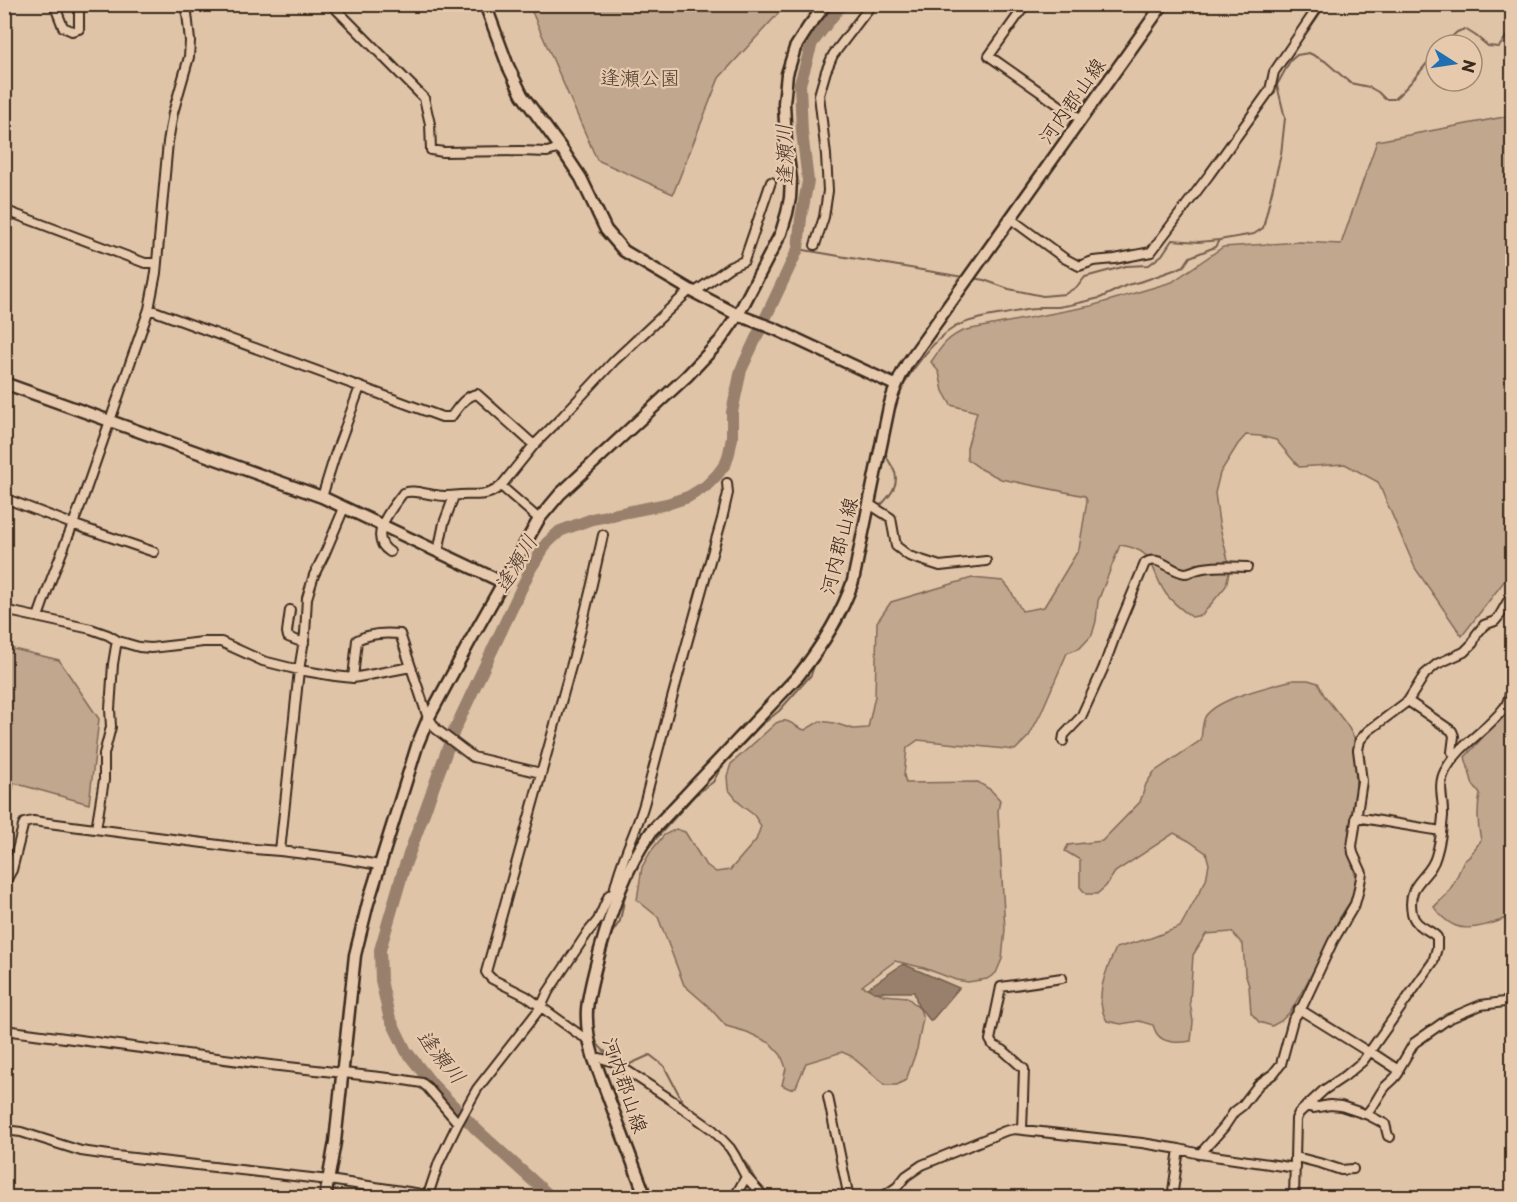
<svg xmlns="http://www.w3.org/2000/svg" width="1517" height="1202" font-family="'Playpen Sans','Klee One',sans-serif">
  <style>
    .green { fill: #c2a78f; stroke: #7e6856; stroke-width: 1.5 }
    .water { fill: #98806c; stroke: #735e4d; stroke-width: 1.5 }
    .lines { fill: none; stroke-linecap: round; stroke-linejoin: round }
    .stream { stroke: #735e4d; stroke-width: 2 }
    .river { stroke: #98806c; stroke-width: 12 }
    .street-casing { stroke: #3b2a1e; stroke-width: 12 }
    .secondary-casing { stroke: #3b2a1e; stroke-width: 15 }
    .street { stroke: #e7caae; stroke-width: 8 }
    .secondary { stroke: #e7caae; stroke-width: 10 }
    .labels { text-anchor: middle; stroke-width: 4.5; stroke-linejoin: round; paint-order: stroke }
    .park-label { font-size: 20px; fill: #4f3d2f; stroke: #e7caae }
    .street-label { font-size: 20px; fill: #3b2a1e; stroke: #e7caae }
    .water-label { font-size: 21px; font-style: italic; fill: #4e3b2e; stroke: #e7caae }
  </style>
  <rect width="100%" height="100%" fill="#e0c4a8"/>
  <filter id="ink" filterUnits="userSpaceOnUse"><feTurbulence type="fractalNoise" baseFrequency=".0167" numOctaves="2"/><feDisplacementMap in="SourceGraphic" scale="12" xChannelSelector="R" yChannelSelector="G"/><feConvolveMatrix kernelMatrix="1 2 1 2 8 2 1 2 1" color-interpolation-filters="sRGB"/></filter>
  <g filter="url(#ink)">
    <path class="green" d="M529,5H786L719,78L673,194L597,160Z
      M1512,110V571L1462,636L1415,568L1378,482L1345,464L1299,467L1276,440L1260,436L1246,435L1238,444L1220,473L1215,493L1219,523L1230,568L1226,586L1202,615L1192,617C1182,610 1173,603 1166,594C1149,570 1158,550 1120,545L1098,601L1096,621L1092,635L1080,648L1067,653L1041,713L1029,736L1015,750L918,740L907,748L904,775L906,783L978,782L991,790L1000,800L998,811L1005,929L1002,959L996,973L987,979L968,982L956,980L924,968L895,961L862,986L884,995L907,997L920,1009L923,1018L917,1049L906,1080L897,1085H885L851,1056L842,1052L806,1063L796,1087L790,1089L782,1085L786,1068L781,1055L770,1043L747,1032L726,1026L708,1006L684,985L658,917L637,900L642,867L651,851L664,835L676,829L685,832L705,864L716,872L730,870L756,840L761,826L754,815L742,806L728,789L727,776L731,764L776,723C790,716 792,727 805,730L820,721L834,723L853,729L868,728L875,696L877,622L891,602L972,578L1003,581L1009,588L1022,611L1044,607L1079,549L1087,501L1085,496L1001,479L981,469L967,459V448L977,412L951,405L943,391L939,372L931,362C941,347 948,336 966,330L1091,306L1172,282L1223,247L1300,242L1341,244L1377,141L1509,116Z
      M5,647L59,660L99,719L89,804L14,783L5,825Z
      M1293,680H1308L1318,683L1324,695L1347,725L1354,737L1356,787L1351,847L1352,863L1356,878L1354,896L1340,917L1319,961L1291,1011L1281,1021L1272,1026L1259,1022L1251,1013L1249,986L1245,973L1243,945L1232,932L1206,934L1193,955L1190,1002L1193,1022L1191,1041C1181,1043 1164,1044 1157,1034C1155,1031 1154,1028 1153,1025L1139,1021L1121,1024L1107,1021C1093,999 1106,970 1116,948L1151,938L1180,927L1206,880L1209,864L1206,853L1189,841L1174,833L1115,872L1106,886L1097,894H1086L1080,887V860L1065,851L1068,845L1102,841L1140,802L1146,784L1154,772L1201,740C1202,733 1202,723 1205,717C1217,698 1271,686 1293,680Z
      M1512,705V915C1499,922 1471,932 1456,926C1448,923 1438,914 1434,907L1447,894L1454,883L1464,861L1469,857L1481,840C1477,824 1477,810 1480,794L1473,785L1465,757Z"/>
    <path class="water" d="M903,964L959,988L931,1021L918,1006L914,992H874L868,988Z"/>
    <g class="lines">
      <path class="stream" d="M1443,45L1457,32L1465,29L1476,36L1488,46L1499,47L1512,28
        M798,249L963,277
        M972,278L984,280L1009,289L1043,296L1065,294L1078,286L1085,277L1126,266L1149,265L1162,255L1172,240L1199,242L1219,240L1254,234L1263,228L1281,154L1285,118L1277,85L1290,61L1297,55L1309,53L1325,61L1350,83L1369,87L1378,92L1385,99H1394C1410,86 1422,68 1436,53
        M891,421C894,412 895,402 899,394C909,372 934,339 955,327C968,320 990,316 1004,314C1015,312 1027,309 1036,309L1040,307H1058L1070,305L1100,298L1127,285L1143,281L1177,269L1184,266L1190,257L1215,247L1219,240
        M879,507C889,497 902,484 893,468C889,461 886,458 885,450
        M592,1027L594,1003L603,964L612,933L620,921L626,891L638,864L646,850L694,796L713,782L719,771L727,761L759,727L779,711L811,675L815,663L832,639L842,623L848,607
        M594,1039C604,1054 611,1056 627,1064H630L650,1055L664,1066L684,1104L691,1110
        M738,1155L747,1165L756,1181L771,1198"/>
      <path class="river" d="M552,1198L477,1130L433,1085L406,1051L389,1016L381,980L380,950L404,868L454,731L531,568L547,543L560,531L592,519L667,504L688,497L706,486L717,475L726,463L729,453L732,438V412L741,370L798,249L801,218L808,181L802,132L800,84L812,43L842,4"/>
      <defs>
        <path id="street" d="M54,4L63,27L72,31L79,29V4
          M331,4L424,98L430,124L431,150L443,152L520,151L547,152L561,148
          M1026,4L989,56L1066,110L1082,119
          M4,210L145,263H157
          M1011,219L1064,258L1079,266L1093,261L1115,259L1151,252L1209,175L1265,97L1270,90L1274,72L1320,4
          M815,245L824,217L828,191L826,155L819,95L826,71L833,55L872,4
          M695,292L730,267L744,261L771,182
          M149,309L442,417H451C458,408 465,396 477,394L534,445
          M501,486L539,519
          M322,497L335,455L360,387
          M4,498L72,524L154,552
          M869,504L891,518L896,546L909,556L940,566L986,561
          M390,552C366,537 392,508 403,493C412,489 425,494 436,495C444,497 451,496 460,495C477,494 486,498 501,486L534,445L560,419L615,360L690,290
          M438,552L444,523L454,496
          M4,610L91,629L108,635L118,641L139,647L151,648L203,642H221L263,661L299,670L335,676L353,678L411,667L427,715L436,729L473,757L541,773
          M290,610L287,632L288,637L304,643
          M38,617L51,580L82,501L149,309L156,273L168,142L173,113L189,57L190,41L186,4
          M353,678L357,640C371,633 385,633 400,634L411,667
          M1408,701L1425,674L1437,664L1464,652L1473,643L1476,635L1484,625L1495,621L1500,615L1512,594
          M1063,741L1064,735L1081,717L1103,669L1118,628L1145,563C1159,554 1171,572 1185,573C1190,573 1194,570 1199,569C1208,566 1237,566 1247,567
          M1356,817L1441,831
          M96,829L104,780V754L111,727L110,709L113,664L116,646L118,641
          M280,851L299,670L305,634L307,598L314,575L325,553L344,508
          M4,884L12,870L23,826L24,823L33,821L242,848L280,851L339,858L379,865
          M614,892C620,859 638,830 646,797C670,704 695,612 722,519L728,493L727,483
          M1299,1009L1370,1053
          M4,1030L270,1065L398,1079L422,1083L427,1087L458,1123
          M588,1039L580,1035L526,996L492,979L488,975L486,972L577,645L592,584L603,535
          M1371,1052L1397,1069L1400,1067L1414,1043L1448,1019L1481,1005L1512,1001
          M594,1059L600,1058L614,1062L670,1099L713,1130L730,1148L735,1156L746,1177L765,1198
          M828,1097L849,1198
          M1306,1106L1313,1108L1330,1105L1341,1106L1368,1115L1385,1124L1388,1136L1390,1137
          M1366,1114C1375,1106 1378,1095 1386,1086C1391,1081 1396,1078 1399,1072
          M4,1130L21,1132L81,1151L116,1156L329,1180L428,1195
          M1022,1130L1024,1069L1003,1050L993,1045L990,1040L1001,987L1062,978
          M1200,1154L1224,1127L1234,1112L1242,1106L1259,1084L1273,1074L1281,1064L1293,1020L1303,1005L1333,941L1355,904L1358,893L1362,873L1353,853L1352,846L1362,781L1358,750L1360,740L1368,731L1408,701L1452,731L1454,736L1452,752L1456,755
          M1296,1157L1323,1164L1341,1170L1353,1169
          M427,1198L439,1162L458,1123L477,1089L541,1007L548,992L588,932L598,920L609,895L617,892
          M734,1198L746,1177
          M881,1198L897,1187L906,1176L922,1165L1005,1131L1014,1129L1142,1143L1179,1149L1200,1154L1296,1168
          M1172,1198L1179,1149
          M1294,1198L1296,1119L1299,1113L1324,1090L1345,1076L1363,1061L1433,962L1437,948V937C1428,928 1415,927 1412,913C1406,881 1430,879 1436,856C1440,843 1442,829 1443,816C1444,801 1437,785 1445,771C1459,744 1487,731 1504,708C1509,703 1509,694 1512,687"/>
        <path id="secondary" d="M485,4L508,66L522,95L561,148L581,178L606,230L624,251L690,290L738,315L775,329L895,385
          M4,383L322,497L502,582
          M325,1198L335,1142L355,955L368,903L418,743L428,719L469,643L539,519L560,494L687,376L720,341L738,315L781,233L787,213L790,198L791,179L786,143L784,103L787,74L795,48L809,26L826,4
          M646,1198L594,1059C589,1043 586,1026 587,1009C589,989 595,969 600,950C612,909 626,867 651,832L799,675C822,646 841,616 853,581L889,407C893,392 899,378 907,364L1163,4"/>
      </defs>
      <use href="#street" class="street-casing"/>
      <use href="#secondary" class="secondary-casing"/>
      <use href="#street" class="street"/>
      <use href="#secondary" class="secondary"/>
    </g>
  </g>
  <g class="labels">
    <g class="park-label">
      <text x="640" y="85">逢瀬公園</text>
    </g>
    <g class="street-label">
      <text transform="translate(1072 101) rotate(-55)" y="7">河内郡山線</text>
      <text transform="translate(839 546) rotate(-76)" y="7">河内郡山線</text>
      <text transform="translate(625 1085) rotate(71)" y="7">河内郡山線</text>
    </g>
    <g class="water-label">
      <text transform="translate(785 155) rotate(-92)" y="7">逢瀬川</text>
      <text transform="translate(516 564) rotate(-59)" y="7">逢瀬川</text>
      <text transform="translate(441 1057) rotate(51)" y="7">逢瀬川</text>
    </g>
  </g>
  <rect width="1517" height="1202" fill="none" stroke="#e7caae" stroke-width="24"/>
  <rect x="12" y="12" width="1493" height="1178" fill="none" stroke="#3b2a1e" stroke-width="2" filter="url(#ink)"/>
  <g transform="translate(1454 63) rotate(102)"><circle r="28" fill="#e7caae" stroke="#a28a74" stroke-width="1.5"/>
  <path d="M0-4.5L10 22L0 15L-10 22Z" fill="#1f6fb2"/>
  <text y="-9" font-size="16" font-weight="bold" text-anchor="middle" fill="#3b2a1e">N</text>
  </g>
</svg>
